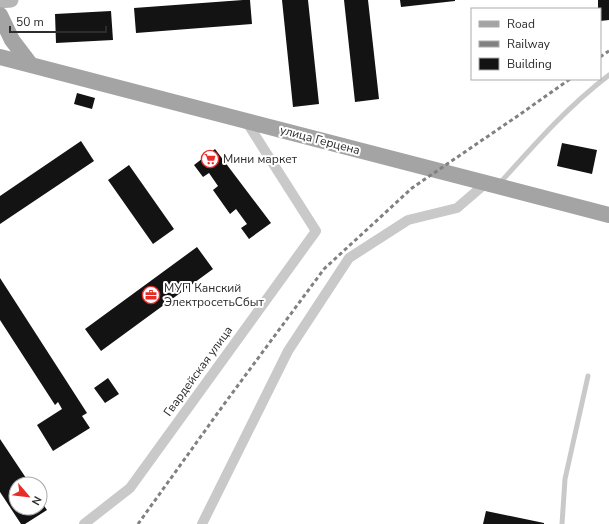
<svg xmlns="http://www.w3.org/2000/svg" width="609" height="524" font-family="'Nunito Sans',sans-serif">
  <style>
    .building { fill: #131313 }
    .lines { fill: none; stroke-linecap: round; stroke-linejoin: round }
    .lane { stroke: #c9c9c9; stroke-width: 5 }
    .street { stroke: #c9c9c9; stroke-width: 10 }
    .secondary { stroke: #b6b6b6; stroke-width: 15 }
    .primary { stroke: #a4a4a4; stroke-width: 16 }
    .rail { stroke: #818181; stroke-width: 3; stroke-dasharray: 4 3; stroke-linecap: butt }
    .labels { text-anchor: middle; stroke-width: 4; stroke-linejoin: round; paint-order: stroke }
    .street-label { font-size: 12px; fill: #2c2c2c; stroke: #fff }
    .poi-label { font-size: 12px; fill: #2c2c2c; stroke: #fff; text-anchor: start }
  </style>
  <rect width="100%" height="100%" fill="#fff"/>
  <path class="building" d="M243,0H250L252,24L136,33L134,8Z
    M282,0H308L319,104L293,107Z
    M344,0H368L379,99L355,102Z
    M400,0H455V1L401,7Z
    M598,0H609V20L600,21V9H598Z
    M111,11L113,40L56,43L55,14Z
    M77,93L95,98L92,109L74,104Z
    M81,141L94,161L0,224V196Z
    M562,143L597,150L592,174L557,166Z
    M215,149L271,223L249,239L241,228L247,224L236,209L230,214L213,190L218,186L209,173L203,177L194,165Z
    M129,165L174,229L153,244L108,180Z
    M197,247L213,269L101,351L85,329Z
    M0,278L87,413L82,416L90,428L53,451L37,425L62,409L58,402L55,405L0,320Z
    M108,378L119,394L105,403L94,388Z
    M0,439L30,484H16V508H40V500L47,510L25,524H21L0,492Z
    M486,511L544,523V524H483Z"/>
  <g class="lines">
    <path class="lane" d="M499,184C534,145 567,107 609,75
      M562,524L565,479L588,376"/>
    <path class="street" d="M84,524L130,488L316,231L246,121
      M202,524L288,351L349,258L408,220L457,208L486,183"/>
    <path class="secondary" d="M0,1L11,0"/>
    <path class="primary" d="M0,15L12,40L31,65
      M0,57L609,215"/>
    <path class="rail" d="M600,57L609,51
      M138,524L222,407L324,269L412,188L519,115L570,79"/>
  </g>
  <defs>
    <symbol id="supermarket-ring" viewBox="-11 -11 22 22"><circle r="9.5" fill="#fff" stroke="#e92c28" stroke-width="1.5"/><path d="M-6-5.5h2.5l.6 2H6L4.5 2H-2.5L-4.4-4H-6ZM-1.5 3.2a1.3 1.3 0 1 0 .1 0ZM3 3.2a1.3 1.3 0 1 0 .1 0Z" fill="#e92c28"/></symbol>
    <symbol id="office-ring" viewBox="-11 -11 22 22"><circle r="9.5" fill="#fff" stroke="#e92c28" stroke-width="1.5"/><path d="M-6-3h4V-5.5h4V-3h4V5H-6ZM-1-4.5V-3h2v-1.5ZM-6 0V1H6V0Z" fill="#e92c28"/></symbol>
  </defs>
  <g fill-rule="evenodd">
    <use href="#supermarket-ring" x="200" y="149" width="20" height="20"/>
    <use href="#office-ring" x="141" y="285" width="20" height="20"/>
  </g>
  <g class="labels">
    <g class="street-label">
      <text transform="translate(320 140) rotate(15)" y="4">улица Герцена</text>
      <text transform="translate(198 371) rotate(-54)" y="4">Гвардейская улица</text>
    </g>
    <g class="poi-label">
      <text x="223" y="163">Мини маркет</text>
      <text x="164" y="292">МУП Канский<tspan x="164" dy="14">ЭлектросетьСбыт</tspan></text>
    </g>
  </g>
  <rect x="471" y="8" width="130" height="72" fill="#ffffff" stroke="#ababab"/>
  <rect x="479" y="21" width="20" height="6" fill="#a4a4a4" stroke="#ababab"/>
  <text x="507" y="28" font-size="12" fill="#2c2c2c">Road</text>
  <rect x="479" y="41" width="20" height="6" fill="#818181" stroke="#ababab"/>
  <text x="507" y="48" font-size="12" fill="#2c2c2c">Railway</text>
  <rect x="479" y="58" width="20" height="12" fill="#131313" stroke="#ababab"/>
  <text x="507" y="68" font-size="12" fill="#2c2c2c">Building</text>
  <g transform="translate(28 496) rotate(118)"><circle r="19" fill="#ffffff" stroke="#ababab"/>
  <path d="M0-3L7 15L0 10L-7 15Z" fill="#e92c28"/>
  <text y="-6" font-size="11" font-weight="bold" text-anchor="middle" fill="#2c2c2c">N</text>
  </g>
  <path d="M10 26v6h96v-6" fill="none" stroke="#2c2c2c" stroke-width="2"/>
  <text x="16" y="26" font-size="12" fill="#2c2c2c" stroke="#ffffff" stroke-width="3" paint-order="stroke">50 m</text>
</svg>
